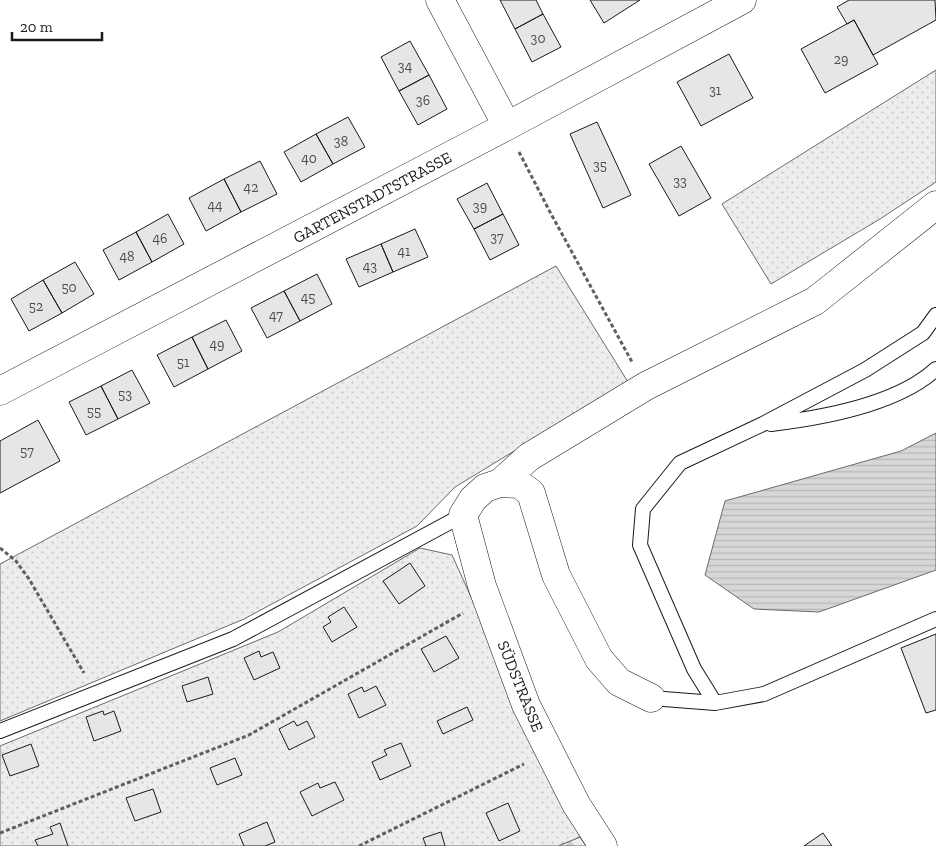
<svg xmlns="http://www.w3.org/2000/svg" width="936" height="846" font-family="'Zilla Slab',serif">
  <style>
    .forest { fill: url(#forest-firs); stroke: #6a6a6a }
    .garden { fill: url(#garden-dots); stroke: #6a6a6a }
    .water { fill: url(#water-rules); stroke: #6a6a6a }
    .building { fill: #e6e6e6; stroke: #1a1a1a }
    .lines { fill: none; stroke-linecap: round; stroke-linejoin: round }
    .service-casing { stroke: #1a1a1a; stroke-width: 16 }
    .minor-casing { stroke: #1a1a1a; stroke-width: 29 }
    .path { stroke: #5f5f5f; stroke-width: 3; stroke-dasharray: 4 2.5; stroke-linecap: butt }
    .service { stroke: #fff; stroke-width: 14 }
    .minor { stroke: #fff; stroke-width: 28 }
    .labels { text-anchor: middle; stroke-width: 4; stroke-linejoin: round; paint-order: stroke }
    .number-label { font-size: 14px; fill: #4d4d4d }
    .street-label { font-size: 16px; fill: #1a1a1a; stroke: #fff }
  </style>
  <defs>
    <pattern id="forest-firs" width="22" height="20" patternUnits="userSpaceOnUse" patternTransform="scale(1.25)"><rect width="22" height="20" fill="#ededed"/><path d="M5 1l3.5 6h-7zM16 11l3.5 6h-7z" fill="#cbcbcb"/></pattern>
    <pattern id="garden-dots" width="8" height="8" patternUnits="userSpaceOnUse" patternTransform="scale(1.25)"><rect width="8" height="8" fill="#ededed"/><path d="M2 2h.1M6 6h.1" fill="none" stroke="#cbcbcb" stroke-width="1.8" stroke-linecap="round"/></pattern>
    <pattern id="water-rules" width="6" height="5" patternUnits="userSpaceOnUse" patternTransform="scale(1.25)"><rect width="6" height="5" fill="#d7d7d7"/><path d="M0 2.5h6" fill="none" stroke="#b8b8b8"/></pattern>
  </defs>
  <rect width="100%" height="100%" fill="#fff"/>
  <path class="forest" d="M580,837L586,846H558Z"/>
  <path class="garden" d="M936,70V182L880,219L771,284L722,204Z
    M556,266L628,382L455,487L417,526L244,619L0,721V564Z
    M420,548L452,555L580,837L558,846H0V746L278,632Z"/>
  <path class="water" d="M936,433V570L819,612L754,609L705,575L725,501L901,451Z"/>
  <path class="building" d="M500,0H536L543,14L515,29Z
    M590,0H640L604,23Z
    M849,0H935L936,20L873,55L854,20L847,24L837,7Z
    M543,14L561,47L532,62L515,29Z
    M854,20L878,64L825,93L801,49Z
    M410,41L429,75L399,91L381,57Z
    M729,54L753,98L701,126L677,82Z
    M429,75L447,109L418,125L399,91Z
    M348,117L365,147L333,164L316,134Z
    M597,122L631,195L603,208L570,134Z
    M316,134L333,164L301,182L284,152Z
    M681,146L711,198L679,216L649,164Z
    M260,161L277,194L241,212L224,179Z
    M224,179L241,212L206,231L189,198Z
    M487,183L503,214L474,229L457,199Z
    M168,214L184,244L152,262L136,232Z
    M503,214L519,245L490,260L474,229Z
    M415,229L428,257L393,272L381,244Z
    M136,232L152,262L119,280L103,250Z
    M381,244L393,272L359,287L346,259Z
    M75,262L94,294L62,313L43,280Z
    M317,274L332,304L300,321L284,291Z
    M43,280L62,313L29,331L11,299Z
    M284,291L300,321L267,338L251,308Z
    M226,320L242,351L208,369L192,337Z
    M192,337L208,369L174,387L157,355Z
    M132,370L150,403L118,419L101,386Z
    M101,386L118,419L86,435L69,402Z
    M38,420L60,461L0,493V441Z
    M410,563L425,586L399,604L383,581Z
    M344,607L357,627L332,642L323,627L331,622L328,617Z
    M936,634V710L926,713L901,648Z
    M446,636L459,658L434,672L421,649Z
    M259,651L261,657L273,652L280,668L254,680L244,658Z
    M208,677L213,694L187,702L182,686Z
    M376,686L386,705L359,718L348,694L362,687L364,692Z
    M467,707L473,720L443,734L437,721Z
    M103,711L104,715L114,711L121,731L94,741L86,717Z
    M294,721L297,726L307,721L315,737L289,750L279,729Z
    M401,743L411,766L380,780L372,762L387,755L384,750Z
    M31,744L39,766L10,776L2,755Z
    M235,758L242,775L217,785L210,768Z
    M335,782L344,800L312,816L300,792L318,783L320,788Z
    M153,789L161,812L135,821L126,798Z
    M508,803L520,831L499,841L486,813Z
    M267,822L275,842L265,846H244L239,834Z
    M60,823L68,846H38L35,840L53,834L50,827Z
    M441,832L445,846H426L423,838Z
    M823,833L832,846H804Z"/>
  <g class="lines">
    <defs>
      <path id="service" d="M771,424C822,418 897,405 936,369
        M651,698L715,703L764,694L936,619
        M715,703L694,669L640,545L643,509L680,463L763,424L865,370L923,333L936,315
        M0,731L233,639L463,515"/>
      <path id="minor" d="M440,0L507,126
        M0,391L507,126L742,0
        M500,483L519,484L531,493L556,575L599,659L619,682L651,698
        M603,846L576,804L526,705L482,586L463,515L473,499L485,488L500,483L529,457L646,386L815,301L936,205"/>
    </defs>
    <use href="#service" class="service-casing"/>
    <use href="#minor" class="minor-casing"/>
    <path class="path" d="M519,152L550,212L632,362
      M0,548L16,561L29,579L84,673
      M0,833L249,735L463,613
      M359,846L524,764"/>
    <use href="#service" class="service"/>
    <use href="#minor" class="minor"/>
  </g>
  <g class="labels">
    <g class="number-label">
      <text x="538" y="43">30</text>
      <text x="841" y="64">29</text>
      <text x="405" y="71">34</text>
      <text x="715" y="95">31</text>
      <text x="423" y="105">36</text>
      <text x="341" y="146">38</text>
      <text x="309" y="163">40</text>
      <text x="600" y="170">35</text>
      <text x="680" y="186">33</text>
      <text x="251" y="192">42</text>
      <text x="215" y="210">44</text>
      <text x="480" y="211">39</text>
      <text x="497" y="242">37</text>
      <text x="160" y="243">46</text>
      <text x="404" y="256">41</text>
      <text x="127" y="261">48</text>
      <text x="370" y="271">43</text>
      <text x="69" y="292">50</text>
      <text x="308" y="302">45</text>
      <text x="36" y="311">52</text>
      <text x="276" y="320">47</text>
      <text x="217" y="349">49</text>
      <text x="183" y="367">51</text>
      <text x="125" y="399">53</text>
      <text x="94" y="416">55</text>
      <text x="27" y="456">57</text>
    </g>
    <g class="street-label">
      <text transform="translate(372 197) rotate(-28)" y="6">GARTENSTADTSTRASSE</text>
      <text transform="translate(521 686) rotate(68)" y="6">SÜDSTRASSE</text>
    </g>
  </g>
  <path d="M12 32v8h90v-8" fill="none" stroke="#1a1a1a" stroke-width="2.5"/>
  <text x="20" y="32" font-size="15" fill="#1a1a1a" stroke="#ffffff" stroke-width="4" paint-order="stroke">20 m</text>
</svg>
